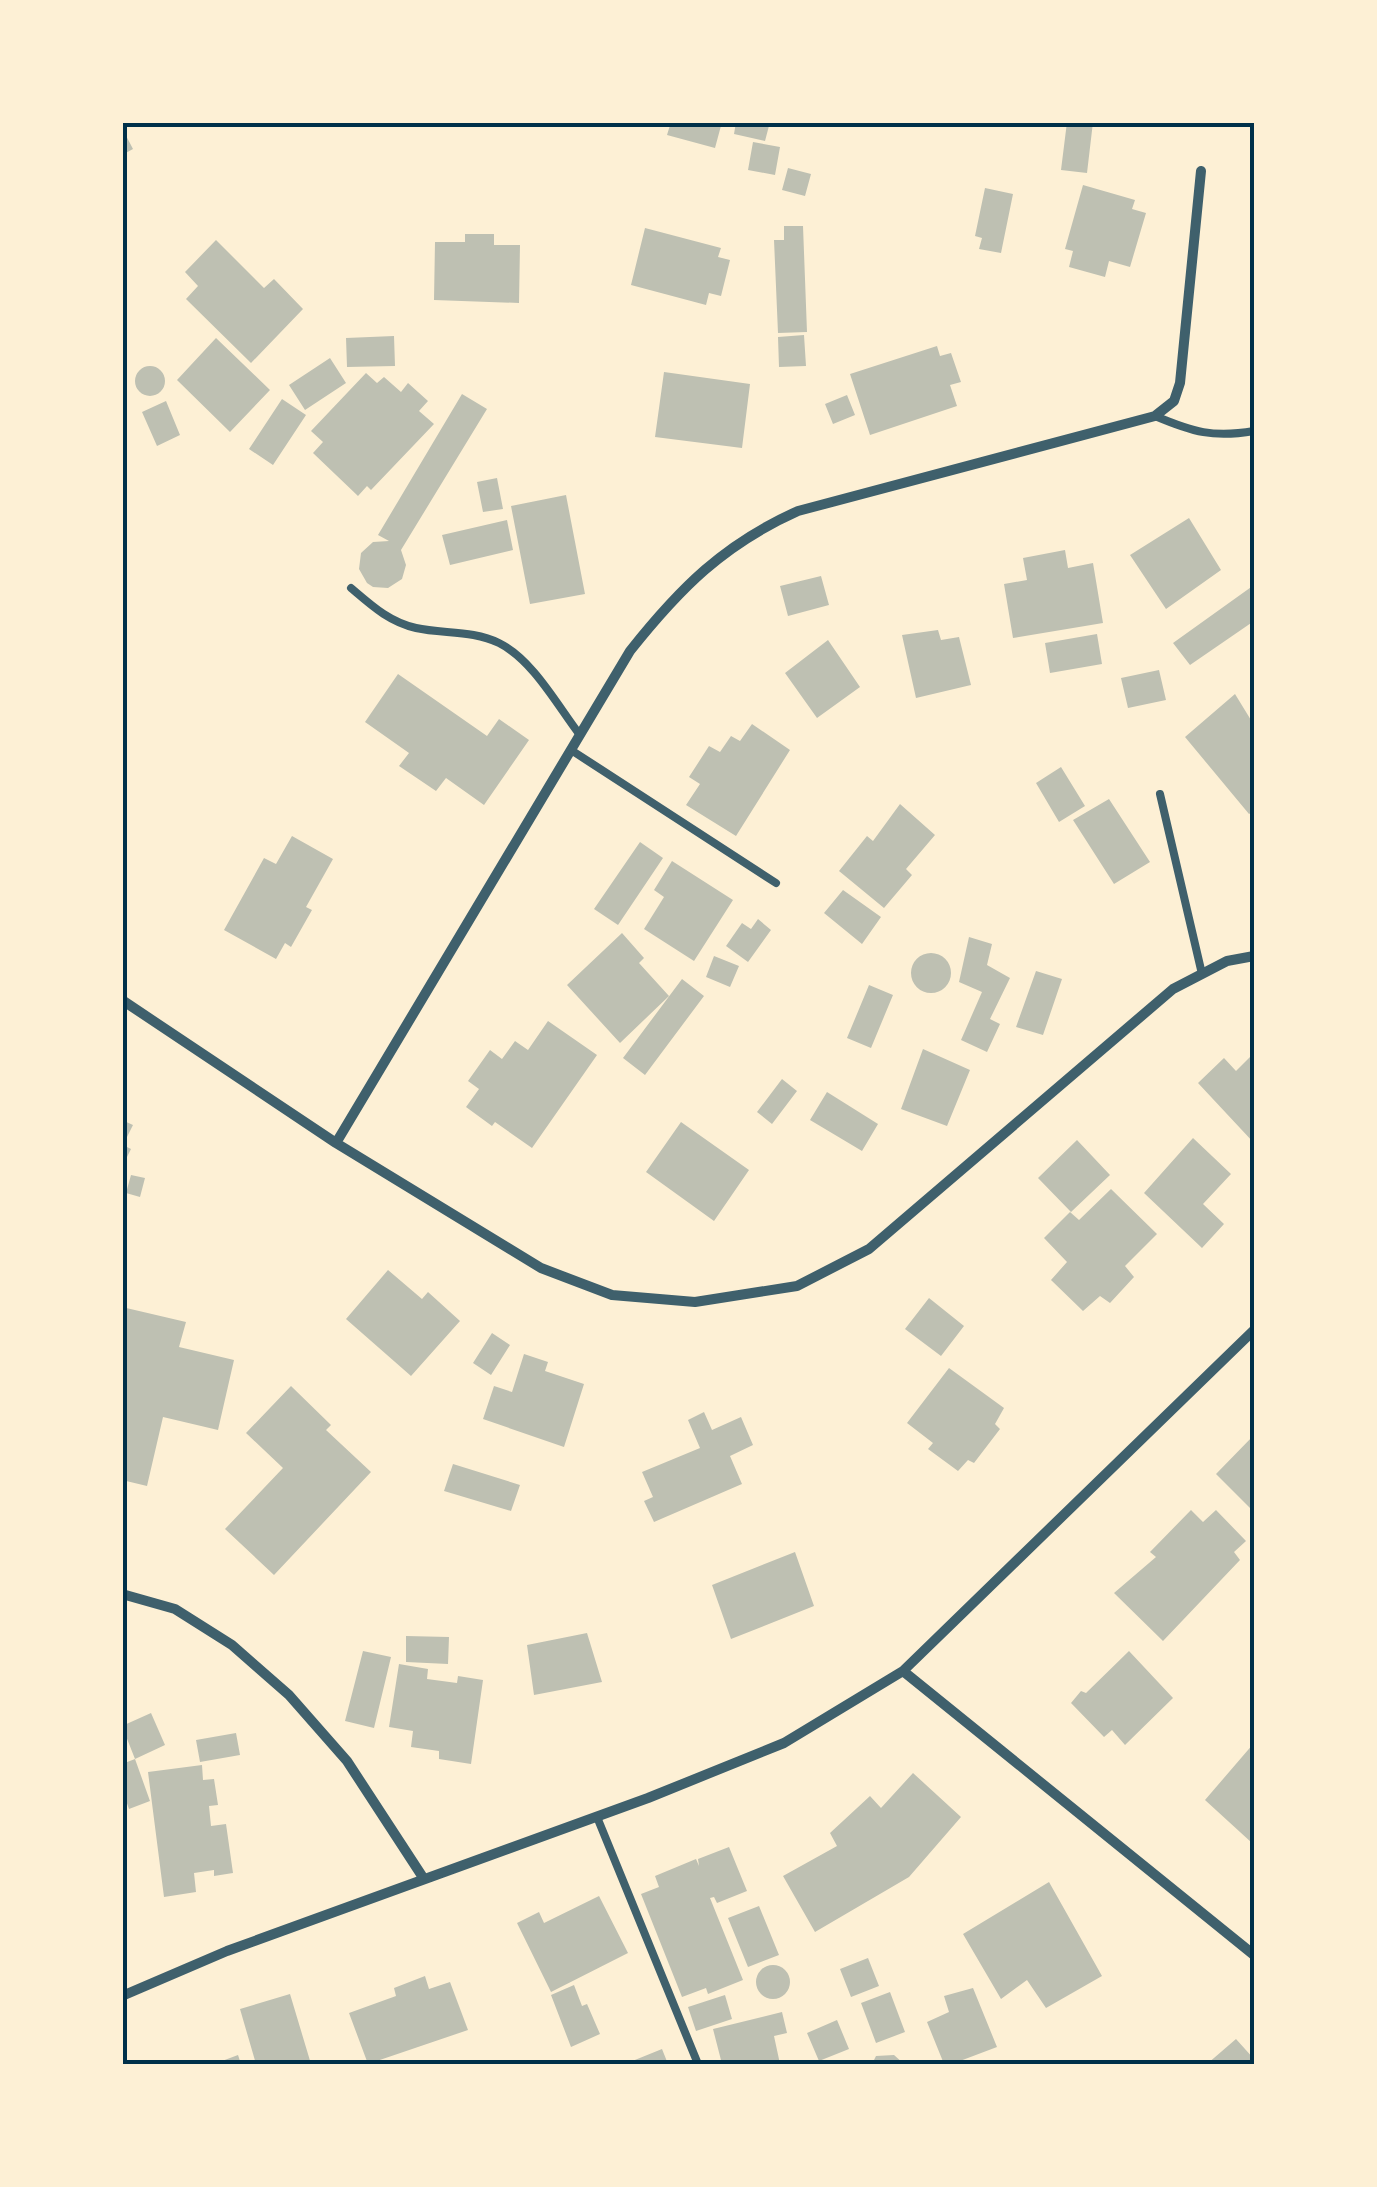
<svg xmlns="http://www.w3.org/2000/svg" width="1377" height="2187" font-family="'Libre Baskerville',serif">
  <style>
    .building { fill: #bec0b2 }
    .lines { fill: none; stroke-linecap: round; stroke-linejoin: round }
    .service { stroke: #3f606c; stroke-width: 8 }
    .minor { stroke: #3f606c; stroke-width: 10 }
    .neatline { fill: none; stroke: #003049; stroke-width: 4 }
  </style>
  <rect width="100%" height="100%" fill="#fdf0d5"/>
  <path class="building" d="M671,122H722L715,148L667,135Z
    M736,122H770L765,141L734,134Z
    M1067,122H1093L1087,173L1061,170Z
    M122,128L133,149L122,155Z
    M753,142L780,147L775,175L748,170Z
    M788,168L811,174L805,196L782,190Z
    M1083,185L1135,200L1132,209L1146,213L1130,267L1109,261L1105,277L1069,267L1073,251L1065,249Z
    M985,188L1013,194L1001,253L979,249L982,238L975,236Z
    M784,226H803L807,332L778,333L774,240H784Z
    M645,228L721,248L718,257L730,260L721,296L709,293L706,305L631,285Z
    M465,234H494V245H520L519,303L434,300L435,242H465Z
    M216,240L264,288L274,279L303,309L251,363L186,299L198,286L185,272Z
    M804,335L806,366L779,367L778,337Z
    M394,336L395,366L347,367L346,338Z
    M216,338L270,390L230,432L177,380Z
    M937,346L940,356L951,353L961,382L950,385L957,406L870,435L850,374Z
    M330,358L346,383L305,410L289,385Z
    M135 381a15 15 0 1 1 30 0a15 15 0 1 1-30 0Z
    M664,372L750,384L742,448L655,437Z
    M366,373L377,383L384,377L401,392L408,383L428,401L419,411L434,424L371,490L367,486L358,496L313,453L323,442L311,431Z
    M462,394L487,409L401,550L406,565L402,579L388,588L373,587L367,583L359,569L361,553L373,542L389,541L378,535Z
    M847,395L855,415L833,424L825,404Z
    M282,399L306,415L273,465L249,449Z
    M166,401L180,435L157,446L142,412Z
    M497,478L503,509L483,512L477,482Z
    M566,495L585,594L530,604L511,506Z
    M1189,518L1221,570L1166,609L1130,555Z
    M507,520L513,550L450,565L442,535Z
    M1065,550L1068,568L1093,563L1103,623L1013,638L1004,584L1027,580L1023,558Z
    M821,576L829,605L788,616L780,586Z
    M1254,585V621L1190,665L1173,643Z
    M938,630L941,640L959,637L971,685L916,698L902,635Z
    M1097,634L1102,664L1050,673L1045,643Z
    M828,640L860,687L817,718L785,673Z
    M1159,670L1166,700L1128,708L1121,678Z
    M398,674L487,736L499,719L529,740L484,805L446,778L436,791L399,766L409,753L365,722Z
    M1235,694L1254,725V811L1249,814L1185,737Z
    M752,724L790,750L736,836L686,805L700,784L689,777L709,746L720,752L731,736L740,741Z
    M1061,767L1085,806L1059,822L1036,783Z
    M1109,799L1150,862L1114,884L1073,820Z
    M900,804L935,835L906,869L912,875L884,908L839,871L867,836L873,841Z
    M292,836L333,859L306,907L312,910L291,947L285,943L276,959L224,930L264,858L276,864Z
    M640,842L663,858L618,925L594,909Z
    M672,861L733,900L694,961L644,929L664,897L654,890Z
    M843,890L881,917L862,944L824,913Z
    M758,919L771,930L748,962L726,946L742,923L751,929Z
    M622,933L644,958L639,963L669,996L620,1043L567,985Z
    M969,937L992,944L987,965L1010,978L990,1019L1000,1024L987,1052L961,1040L982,992L959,982Z
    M911 973a20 20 0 1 1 40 0a20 20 0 1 1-40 0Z
    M714,956L739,966L730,987L706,977Z
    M1036,971L1062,979L1043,1035L1016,1027Z
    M682,979L704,996L645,1075L623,1058Z
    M869,985L893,995L871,1048L847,1038Z
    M548,1021L597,1055L532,1148L495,1122L492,1126L466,1107L479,1089L468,1081L490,1050L502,1059L515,1041L528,1050Z
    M923,1049L970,1070L947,1126L901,1109Z
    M1254,1053V1143L1198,1083L1224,1058L1236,1071Z
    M782,1079L797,1091L772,1124L757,1112Z
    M827,1092L878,1124L862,1151L810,1120Z
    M122,1120L133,1125L123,1145L131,1149L122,1167Z
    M681,1122L749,1170L714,1221L646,1172Z
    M1193,1138L1231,1174L1203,1204L1224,1224L1202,1248L1144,1193Z
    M1077,1140L1110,1175L1071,1212L1038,1178Z
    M131,1175L145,1178L140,1197L126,1193Z
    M1111,1189L1157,1234L1125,1266L1134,1277L1110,1303L1100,1296L1083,1311L1051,1280L1067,1262L1044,1238L1070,1212L1079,1220Z
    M388,1270L422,1299L428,1292L460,1321L411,1376L346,1319Z
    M929,1298L964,1326L941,1356L905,1329Z
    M122,1307L186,1322L179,1347L234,1360L218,1430L163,1417L147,1486L122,1480Z
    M492,1333L510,1345L491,1375L473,1363Z
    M524,1354L548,1362L545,1371L584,1384L564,1447L483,1419L494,1386L512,1392Z
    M949,1368L1004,1408L995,1424L1000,1429L974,1463L968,1460L958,1471L928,1449L933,1443L907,1423Z
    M291,1386L331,1425L326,1430L371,1472L274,1575L225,1529L283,1468L246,1433Z
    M704,1412L712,1430L741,1417L753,1445L730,1456L742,1484L654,1522L644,1501L653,1497L642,1472L700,1448L688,1420Z
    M1254,1435V1512L1216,1474Z
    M453,1464L520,1485L511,1511L444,1491Z
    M1191,1510L1203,1522L1216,1510L1246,1541L1234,1552L1240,1560L1163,1641L1114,1593L1156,1557L1150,1552Z
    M795,1552L814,1606L731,1639L712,1585Z
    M587,1633L602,1682L534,1695L527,1645Z
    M406,1636L449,1637L448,1664L406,1662Z
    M363,1651L391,1657L374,1728L345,1721Z
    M1129,1651L1173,1698L1125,1745L1112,1730L1104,1737L1071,1703L1081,1691L1086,1693Z
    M399,1664L428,1669L427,1679L457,1683L458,1676L483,1680L471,1764L439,1759V1751L411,1747L413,1731L389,1727Z
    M151,1713L165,1745L135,1759L122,1726Z
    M236,1733L240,1755L200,1762L196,1740Z
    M1254,1743V1839L1252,1843L1205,1800Z
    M135,1759L150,1801L129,1809L122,1789V1764Z
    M202,1765L203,1780L214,1779L218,1805L209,1806L211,1826L226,1824L233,1873L214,1876V1870L194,1873L196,1892L164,1897L148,1772Z
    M913,1773L961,1817L909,1877L815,1932L783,1876L837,1846L830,1833L870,1796L881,1808Z
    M729,1847L747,1891L717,1903L714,1897L710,1898L743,1980L708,1994L706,1988L682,1997L641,1894L659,1887L655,1876L696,1859L699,1866L698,1859Z
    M1049,1882L1102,1976L1046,2008L1027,1980L1001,1999L963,1934Z
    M599,1896L628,1953L551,1992L517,1923L539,1912L544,1923Z
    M759,1906L779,1955L748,1967L728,1918Z
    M868,1958L879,1986L851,1997L840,1969Z
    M756 1982a17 17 0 1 1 34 0a17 17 0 1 1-34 0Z
    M425,1976L429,1989L450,1982L468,2030L368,2064L349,2013L396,1996L394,1988Z
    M574,1985L582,2006L587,2004L600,2034L571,2047L551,1995Z
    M973,1988L997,2047L952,2064H944L927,2022L949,2012L944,1996Z
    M890,1992L905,2032L876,2043L861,2003Z
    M290,1994L311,2064H256L240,2009Z
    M725,1995L732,2019L696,2031L688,2007Z
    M782,2012L787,2033L774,2036L780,2064H722L713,2029Z
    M837,2020L849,2049L819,2061L807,2033Z
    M1236,2039L1254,2059V2064H1207Z
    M662,2049L668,2064H625Z
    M238,2055L241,2064H214Z
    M894,2055L904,2064H872L876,2056Z"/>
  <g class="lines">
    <path class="service" d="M1155,416C1193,432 1213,438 1254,431
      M351,588C371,605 389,622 416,628C443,634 473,630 499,643C533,660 557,705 580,735
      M571,750L776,883
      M1160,794L1202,974
      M597,1817L698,2064"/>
    <path class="minor" d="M122,1000L336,1143L541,1268L612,1295L695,1302L797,1286L869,1249L1173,989L1227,961L1254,956
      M336,1143L630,651C680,588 724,544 798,511L1155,416L1174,401L1180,383L1201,171
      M122,1594L175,1609L232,1645L289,1695L347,1761L424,1879
      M903,1671L1254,1955
      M122,1996L227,1951L648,1798L784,1743L903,1671L1254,1330"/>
  </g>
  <rect width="1377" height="2187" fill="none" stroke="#fdf0d5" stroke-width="250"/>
  <rect x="125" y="125" width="1127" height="1937" class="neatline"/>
</svg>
